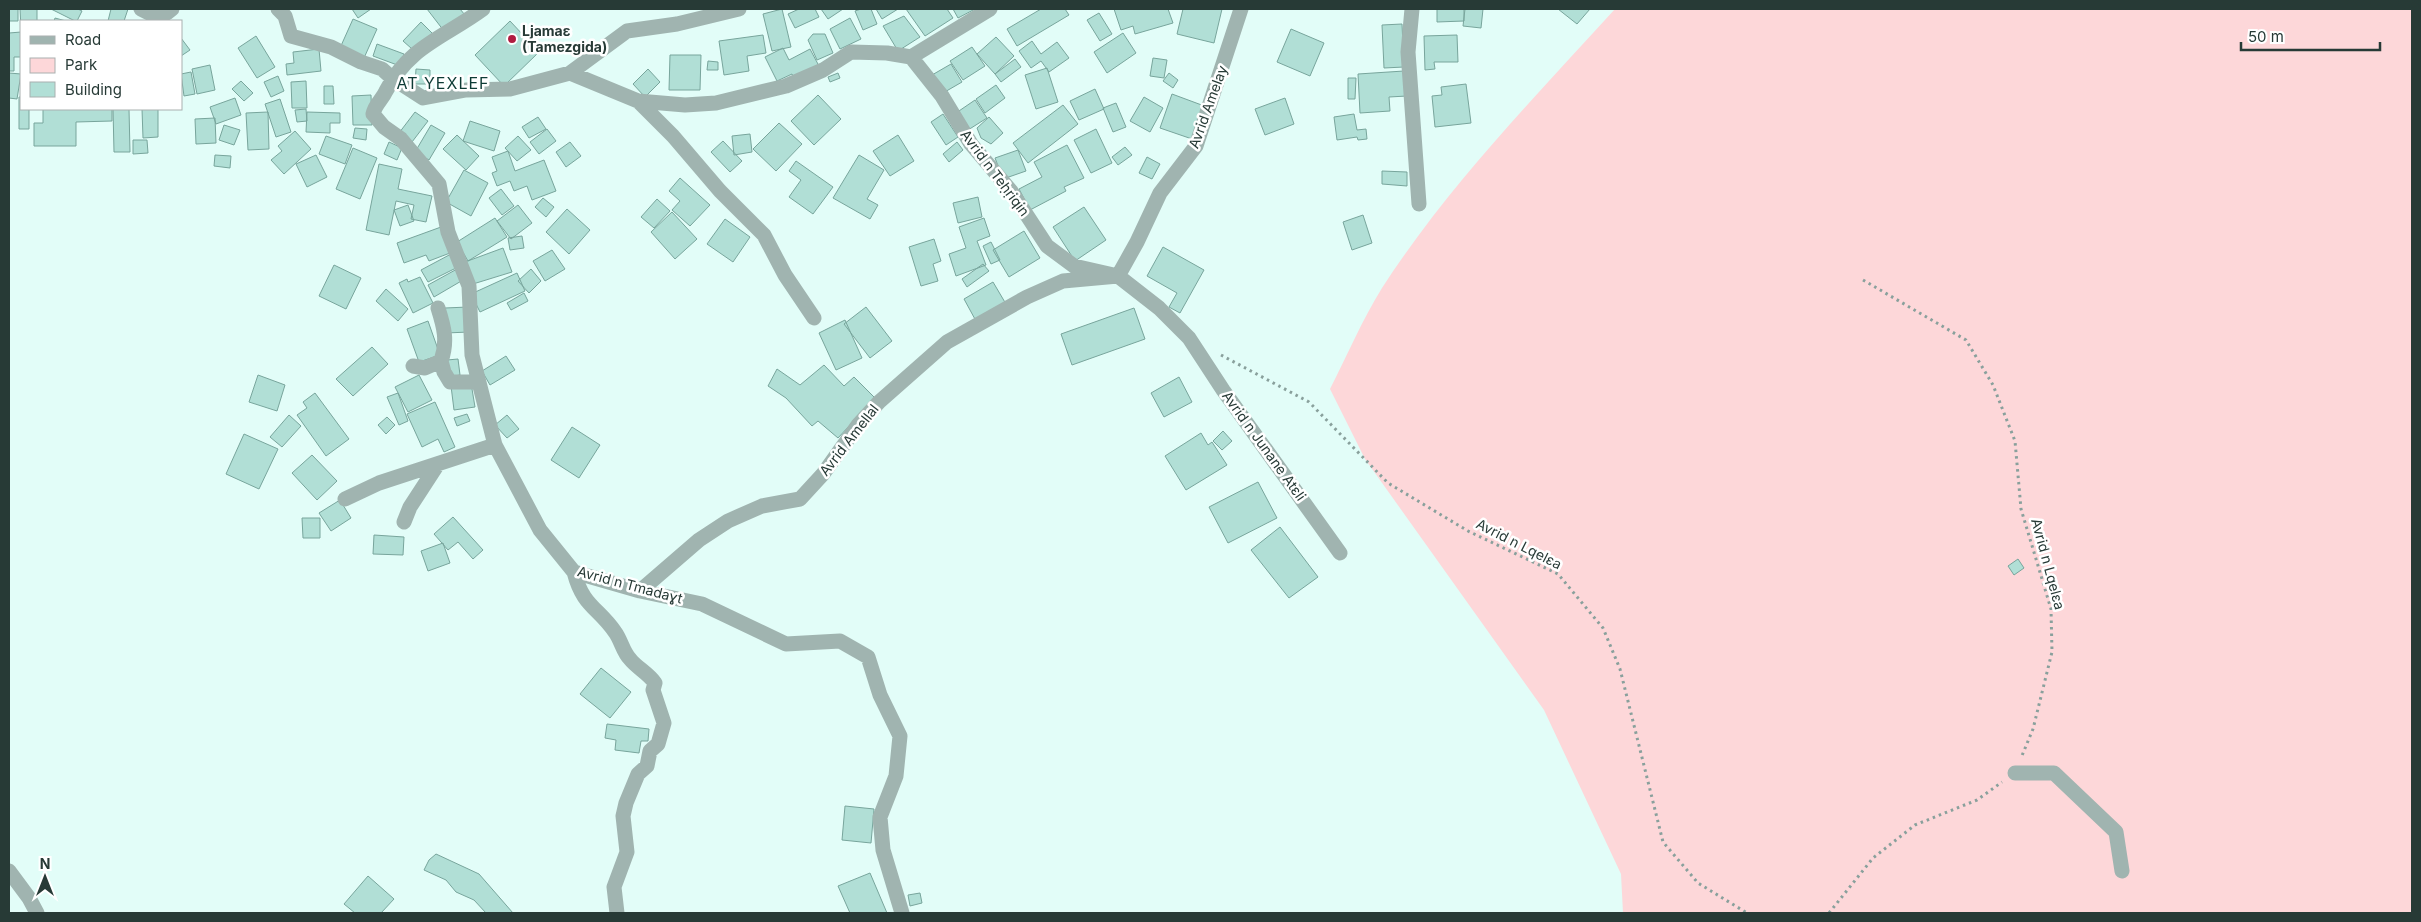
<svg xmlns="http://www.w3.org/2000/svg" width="2421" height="922" font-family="Inter,sans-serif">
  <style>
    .green { fill: #fdd7d9 }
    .building { fill: #b1dfd6; stroke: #78a59c }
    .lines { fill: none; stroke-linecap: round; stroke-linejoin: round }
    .path { stroke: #89a09c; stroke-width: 3; stroke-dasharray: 2.5 4; stroke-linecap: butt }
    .minor { stroke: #a0b4b0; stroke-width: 15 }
    .poi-dot { fill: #b01c40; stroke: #fff; stroke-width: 2 }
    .labels { text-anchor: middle; stroke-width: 5; stroke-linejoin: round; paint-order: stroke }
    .poi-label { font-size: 14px; font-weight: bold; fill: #273a36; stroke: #fff; text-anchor: start }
    .street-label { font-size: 14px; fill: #273a36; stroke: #fff }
    .quarter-label { font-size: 16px; letter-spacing: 1px; fill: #0d3b35; stroke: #fff }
  </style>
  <rect width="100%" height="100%" fill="#e2fdf8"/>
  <path class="green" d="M1615,9H2412V913H1623L1621,874L1544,710L1365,459L1330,389C1347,356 1362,320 1382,288C1448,186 1534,98 1615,9Z"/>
  <path class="building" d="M9,9H18V21H9Z
    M20,9H37V21H21V29Z
    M51,9H78L82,11L77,21H75Z
    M111,9H128L124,21H108Z
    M352,9H371L358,18Z
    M427,9H460L465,15L444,31Z
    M782,9L791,47L772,51L763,14Z
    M799,9H815L819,17L795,28L788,14Z
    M821,9H843L828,19Z
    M861,9H871L877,24L863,30L855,11Z
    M876,9H898L882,19Z
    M906,9H947L953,18L925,36Z
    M953,9H975L958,18Z
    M1041,9H1065L1069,15L1017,46L1007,29Z
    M1114,9H1168L1173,23L1135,34L1133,26L1121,30Z
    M1183,9H1222L1214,43L1177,34Z
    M1437,9H1464V21L1437,22Z
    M1465,9H1483L1481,28L1463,26Z
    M1558,9H1590L1577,24Z
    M1099,13L1112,34L1100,41L1087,20Z
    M904,16L920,37L898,51L883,26Z
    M55,18L66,21H54Z
    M850,18L861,39L840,49L830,29Z
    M353,19L377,29L364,58L340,48Z
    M510,21L539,52L504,86L475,55Z
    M421,22L437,38L420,56L403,41Z
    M1402,24L1404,67L1384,68L1382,25Z
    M1291,29L1324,43L1310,76L1277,62Z
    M21,32V57H14V71H9V33Z
    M1123,33L1136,53L1107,73L1094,52Z
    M813,34H825L833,53L817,60L808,40Z
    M763,35L766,53L747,56L749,71L724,75L719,41Z
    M1457,35L1458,62H1434L1435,69L1425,70L1424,36Z
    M256,36L275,67L257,78L238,48Z
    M996,37L1014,56L995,74L977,54Z
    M181,38L190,50L181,56Z
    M1032,41L1041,54L1057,42L1069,58L1049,72L1041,61L1031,68L1019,51Z
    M377,44L404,54L400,66L373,56Z
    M972,47L985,66L963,80L950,61Z
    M783,48L789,60L810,49L819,66L794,79L792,74L777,81L765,57Z
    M319,49L321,71L287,75L286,64L294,63L293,52Z
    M670,55H701L700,90H669Z
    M1153,58L1167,60L1164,78L1150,76Z
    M1015,59L1021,67L1001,82L995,74Z
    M708,61L718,62V70H707Z
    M951,64L962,82L943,93L932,75Z
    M210,65L215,90L197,94L192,69Z
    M1047,68L1058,102L1036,109L1025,75Z
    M416,69L430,70V84H415Z
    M648,69L660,82L645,97L633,84Z
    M1404,71L1407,96L1389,97L1390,111L1360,113L1358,74Z
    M191,72L195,94L184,96L181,74Z
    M9,73L21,74L17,99L9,98Z
    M838,73L840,78L830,82L828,77Z
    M1169,73L1178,80L1173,88L1163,81Z
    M278,76L284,91L271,97L264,82Z
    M1348,78H1356L1355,99H1348Z
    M241,81L253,93L244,101L232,89Z
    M306,81L307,108H292L291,82Z
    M1466,84L1471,123L1435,127L1432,96L1442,95L1441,87Z
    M996,85L1005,98L985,113L976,99Z
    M324,86H333L334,104H324Z
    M1095,89L1104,109L1079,120L1070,101Z
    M1172,94L1207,107L1195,140L1160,128Z
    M371,95L372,125H353L352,96Z
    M818,95L841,119L814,145L791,121Z
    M19,97H21V109H29V129H19Z
    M1144,97L1163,108L1150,132L1130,121Z
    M235,98L241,115L216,124L210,107Z
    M1285,98L1294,124L1265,135L1255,109Z
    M280,99L291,132L276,137L265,104Z
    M975,100L987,118L968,130L956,113Z
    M1116,103L1126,127L1113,132L1103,108Z
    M1063,105L1078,124L1028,163L1013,143Z
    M43,109H112V121L76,122V146H34V123H43Z
    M113,109H129L130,152H114Z
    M142,109H158V137L143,138Z
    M306,109L307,121L297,122L295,110Z
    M268,112L269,149L248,150L246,113Z
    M307,112L340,113V123H330V133L306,132Z
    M415,112L428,121L412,142L399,133Z
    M943,114L958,137L946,145L931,122Z
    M1354,114L1357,130L1366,129L1367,139L1358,140L1357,137L1337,140L1334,117Z
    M538,117L546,129L529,138L522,127Z
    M989,117L1003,133L991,144L981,138L977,128Z
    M215,118L216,143L196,144L195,119Z
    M470,121L500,131L494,151L463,141Z
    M779,123L802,144L776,171L753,149Z
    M224,125L240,130L234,145L219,140Z
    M431,125L445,133L429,160L415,152Z
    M355,128L367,129L366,140L353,138Z
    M547,129L556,141L539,154L530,142Z
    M1096,129L1112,163L1091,173L1074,140Z
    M295,131L311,149L284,174L271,160L282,151L278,146Z
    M750,134L752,152L734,155L732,136Z
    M457,135L479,156L466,170L443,149Z
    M898,135L914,161L890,176L873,151Z
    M326,136L352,145L345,164L319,154Z
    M518,136L531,150L517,161L505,148Z
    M133,140H147L148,153L133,154Z
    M723,141L742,161L730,172L711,152Z
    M389,142L402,148L397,160L384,154Z
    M570,142L581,156L566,167L556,152Z
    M957,142L963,150L949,162L943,154Z
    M1067,145L1084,178L1064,187L1066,191L1030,210L1019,189L1042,177L1034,162Z
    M1125,147L1132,155L1118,165L1112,157Z
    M353,148L377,158L360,199L336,189Z
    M1018,150L1026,171L1003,179L995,158Z
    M508,151L515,171L544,160L556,191L532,200L527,186L514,191L510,181L497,186L492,173L497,171L492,157Z
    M215,155L231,156L230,168L214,166Z
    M316,155L327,177L307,187L296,164Z
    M859,155L884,170L867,199L878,205L870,219L833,198Z
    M1147,157L1160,164L1152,179L1139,173Z
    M796,161L833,187L813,214L789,197L801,180L789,171Z
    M379,164L402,169L398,189L432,196L426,222L411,219L414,205L396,201L389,235L366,230Z
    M464,170L488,183L471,216L446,202Z
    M1382,171L1407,172V186L1382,184Z
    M680,178L710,205L690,226L672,210L680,201L669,191Z
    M501,189L514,206L502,215L489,198Z
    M978,197L982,217L958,223L953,203Z
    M543,198L554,207L546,217L535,207Z
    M657,199L670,211L654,228L641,217Z
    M408,205L414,221L400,226L394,210Z
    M518,205L532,223L511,239L497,221Z
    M1084,207L1106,240L1075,261L1053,227Z
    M567,209L590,230L569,254L546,232Z
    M672,212L697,239L675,259L651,232Z
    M1363,215L1372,243L1352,250L1343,222Z
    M495,218L507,237L468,261L457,242Z
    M984,218L990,236L977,241L986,265L956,276L949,254L966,248L959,227Z
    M725,219L750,237L733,262L707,244Z
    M441,227L450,253L429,261L426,255L404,263L397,243Z
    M1024,231L1040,258L1009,277L993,250Z
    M522,236L524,248L510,250L508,238Z
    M934,239L941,261L933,264L938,281L921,286L909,247Z
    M991,242L1000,260L991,264L983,246Z
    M1163,247L1204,270L1180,313L1169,307L1177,293L1147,276Z
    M503,248L512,272L473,284L465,262Z
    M552,250L565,269L545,281L533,261Z
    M451,254L458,267L428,282L421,270Z
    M983,264L989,271L967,287L962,279Z
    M334,265L361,278L346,309L319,296Z
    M457,269L463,280L434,297L428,285Z
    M531,269L541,281L529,293L518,281Z
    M517,273L525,291L480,312L471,294Z
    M420,277L433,303L413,313L399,283L407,279L408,282Z
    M993,282L1006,304L976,321L964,299Z
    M386,289L408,309L398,321L376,301Z
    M524,293L528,301L511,310L507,303Z
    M468,307L469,332L446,333L445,308Z
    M866,307L892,341L870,358L844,324Z
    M1134,308L1145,339L1072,365L1061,334Z
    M845,320L862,358L836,370L819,333Z
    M428,321L440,355L419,362L407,329Z
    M372,347L388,364L353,396L336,379Z
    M506,356L515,370L490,385L482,371Z
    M458,359L460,375L449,377L447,360Z
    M824,365L844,386L854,377L875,398L838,438L818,421L812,426L786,398L768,386L777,369L800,385Z
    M258,375L285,385L277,411L249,402Z
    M419,375L432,400L408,412L395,387Z
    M1179,377L1192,402L1164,417L1151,393Z
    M471,383L475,407L454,410L451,386Z
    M315,393L349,439L326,456L297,415L307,408L303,402Z
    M398,393L408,421L399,425L387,397Z
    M435,402L455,447L444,452L438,439L422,447L407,414Z
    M467,414L470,421L457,426L454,418Z
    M289,415L301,426L282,447L270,437Z
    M507,415L519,429L507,438L495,425Z
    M387,417L395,425L386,434L378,425Z
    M572,427L600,445L579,478L551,460Z
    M1223,431L1232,441L1222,450L1213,441Z
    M1201,433L1208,445L1212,442L1227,465L1186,490L1165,456Z
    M244,434L278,449L259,489L226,474Z
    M312,455L337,481L317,500L292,473Z
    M1258,482L1277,518L1228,543L1209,507Z
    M340,500L351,518L331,531L319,513Z
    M453,517L483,550L473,559L458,542L448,550L434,534Z
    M302,518H320V538H303Z
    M1280,527L1318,577L1289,598L1251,550Z
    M374,535L404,537L403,555L373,554Z
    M443,543L450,563L428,571L421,551Z
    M2018,559L2024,568L2014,575L2008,566Z
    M601,668L631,692L610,718L580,694Z
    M607,724L649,729L648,741H641L639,753L615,750L616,740L605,738Z
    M845,806L874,809L871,843L842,840Z
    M436,854L479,874L513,913H486L474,900L456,892L446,880L424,870L429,860Z
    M870,873L887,913H850L838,886Z
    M368,876L394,899L381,913H355L344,904Z
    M920,893L922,903L910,906L908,895Z"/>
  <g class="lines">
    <path class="path" d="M1863,280L1966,340L1993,385L2015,441L2021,509L2051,609L2052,652L2033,729L2021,758
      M1221,355L1309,402L1388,483L1468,531L1558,574L1603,628L1620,669L1663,842L1698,883L1747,913
      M1829,913L1873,858L1915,825L1977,800L2002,782"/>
    <path class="minor" d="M141,9L149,13H167L172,9
      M278,9L285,16L291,36L331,47L361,62L382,69L392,78L423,98L466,90L510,89L570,73L638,101L685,105L716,103L786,86L823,70L851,52L887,53L911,57L942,96L971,144L1011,191L1047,246L1074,266L1118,276L1159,308L1189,338L1223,390L1340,553
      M483,9C445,37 409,46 386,91C382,100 375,104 373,114L384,127L401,139L439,184L448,232L469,286L472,355L495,445L540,530L574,572L640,591L702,604L786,644L840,641L868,657L880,695L900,736L896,776L880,817L883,850L902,913
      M1412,9L1408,52L1419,204
      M911,57L990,9
      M570,73L627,31L677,24L739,9
      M638,101L673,136L720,191L764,235L785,275L814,318
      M438,308C444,327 448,341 441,361
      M413,366L425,368L441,361L444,372L450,382H478
      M345,499L379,483L495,445
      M404,522L410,507L438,464
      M574,572C583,607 598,607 615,632C621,640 623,652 630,659C637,668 648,673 655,683L653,690L664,723L658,744L650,751L647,766L638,774L626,803L623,816L627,852L614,887L617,913
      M640,591L699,540L728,521L762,506L800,499L823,474L858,425L879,402L947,342L1027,297L1063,281L1118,276L1137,242L1160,193L1196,146L1241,9
      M2015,773H2054L2116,832L2122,871
      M9,871L29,898L37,913"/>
  </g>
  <circle class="poi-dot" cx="512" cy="39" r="5"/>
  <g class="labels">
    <g class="poi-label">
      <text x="522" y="36">Ljamaɛ<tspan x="522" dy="16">(Tamezgida)</tspan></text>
    </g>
    <g class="street-label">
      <text transform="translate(1208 107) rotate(-70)" y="5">Avrid Amelay</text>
      <text transform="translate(995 173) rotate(53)" y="5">Avrid n Teḥṛiqin</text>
      <text transform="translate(849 440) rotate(-52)" y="5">Avrid Amellal</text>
      <text transform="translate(1264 446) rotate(54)" y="5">Avrid n Junane Atɛli</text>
      <text transform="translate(1519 544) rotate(27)" y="5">Avrid n Lqelɛa</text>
      <text transform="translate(2048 564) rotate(75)" y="5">Avrid n Lqelɛa</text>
      <text transform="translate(630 585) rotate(15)" y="5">Avrid n Tmadaɣt</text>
    </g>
    <g class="quarter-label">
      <text x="443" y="89">AT YEXLEF</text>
    </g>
  </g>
  <rect width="2421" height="922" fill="none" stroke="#273a36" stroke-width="20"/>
  <rect x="20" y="20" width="162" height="90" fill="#ffffff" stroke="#a9b0af"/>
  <rect x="30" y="36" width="25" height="8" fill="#a0b4b0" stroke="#a9b0af"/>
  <text x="65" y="45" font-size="15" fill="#273a36">Road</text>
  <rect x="30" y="58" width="25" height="15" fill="#fdd7d9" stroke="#a9b0af"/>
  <text x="65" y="70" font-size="15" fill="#273a36">Park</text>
  <rect x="30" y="82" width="25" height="15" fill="#b1dfd6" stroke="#a9b0af"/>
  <text x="65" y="95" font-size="15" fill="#273a36">Building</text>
  <g transform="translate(45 877)" stroke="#ffffff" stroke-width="4" paint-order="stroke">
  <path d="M0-4L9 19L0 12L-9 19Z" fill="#273a36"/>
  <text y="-8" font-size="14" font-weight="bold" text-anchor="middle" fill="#273a36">N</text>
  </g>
  <path d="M2241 42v8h139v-8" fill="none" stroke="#273a36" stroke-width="2.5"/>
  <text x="2248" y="42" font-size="15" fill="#273a36" stroke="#ffffff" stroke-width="4" paint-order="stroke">50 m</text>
</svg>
